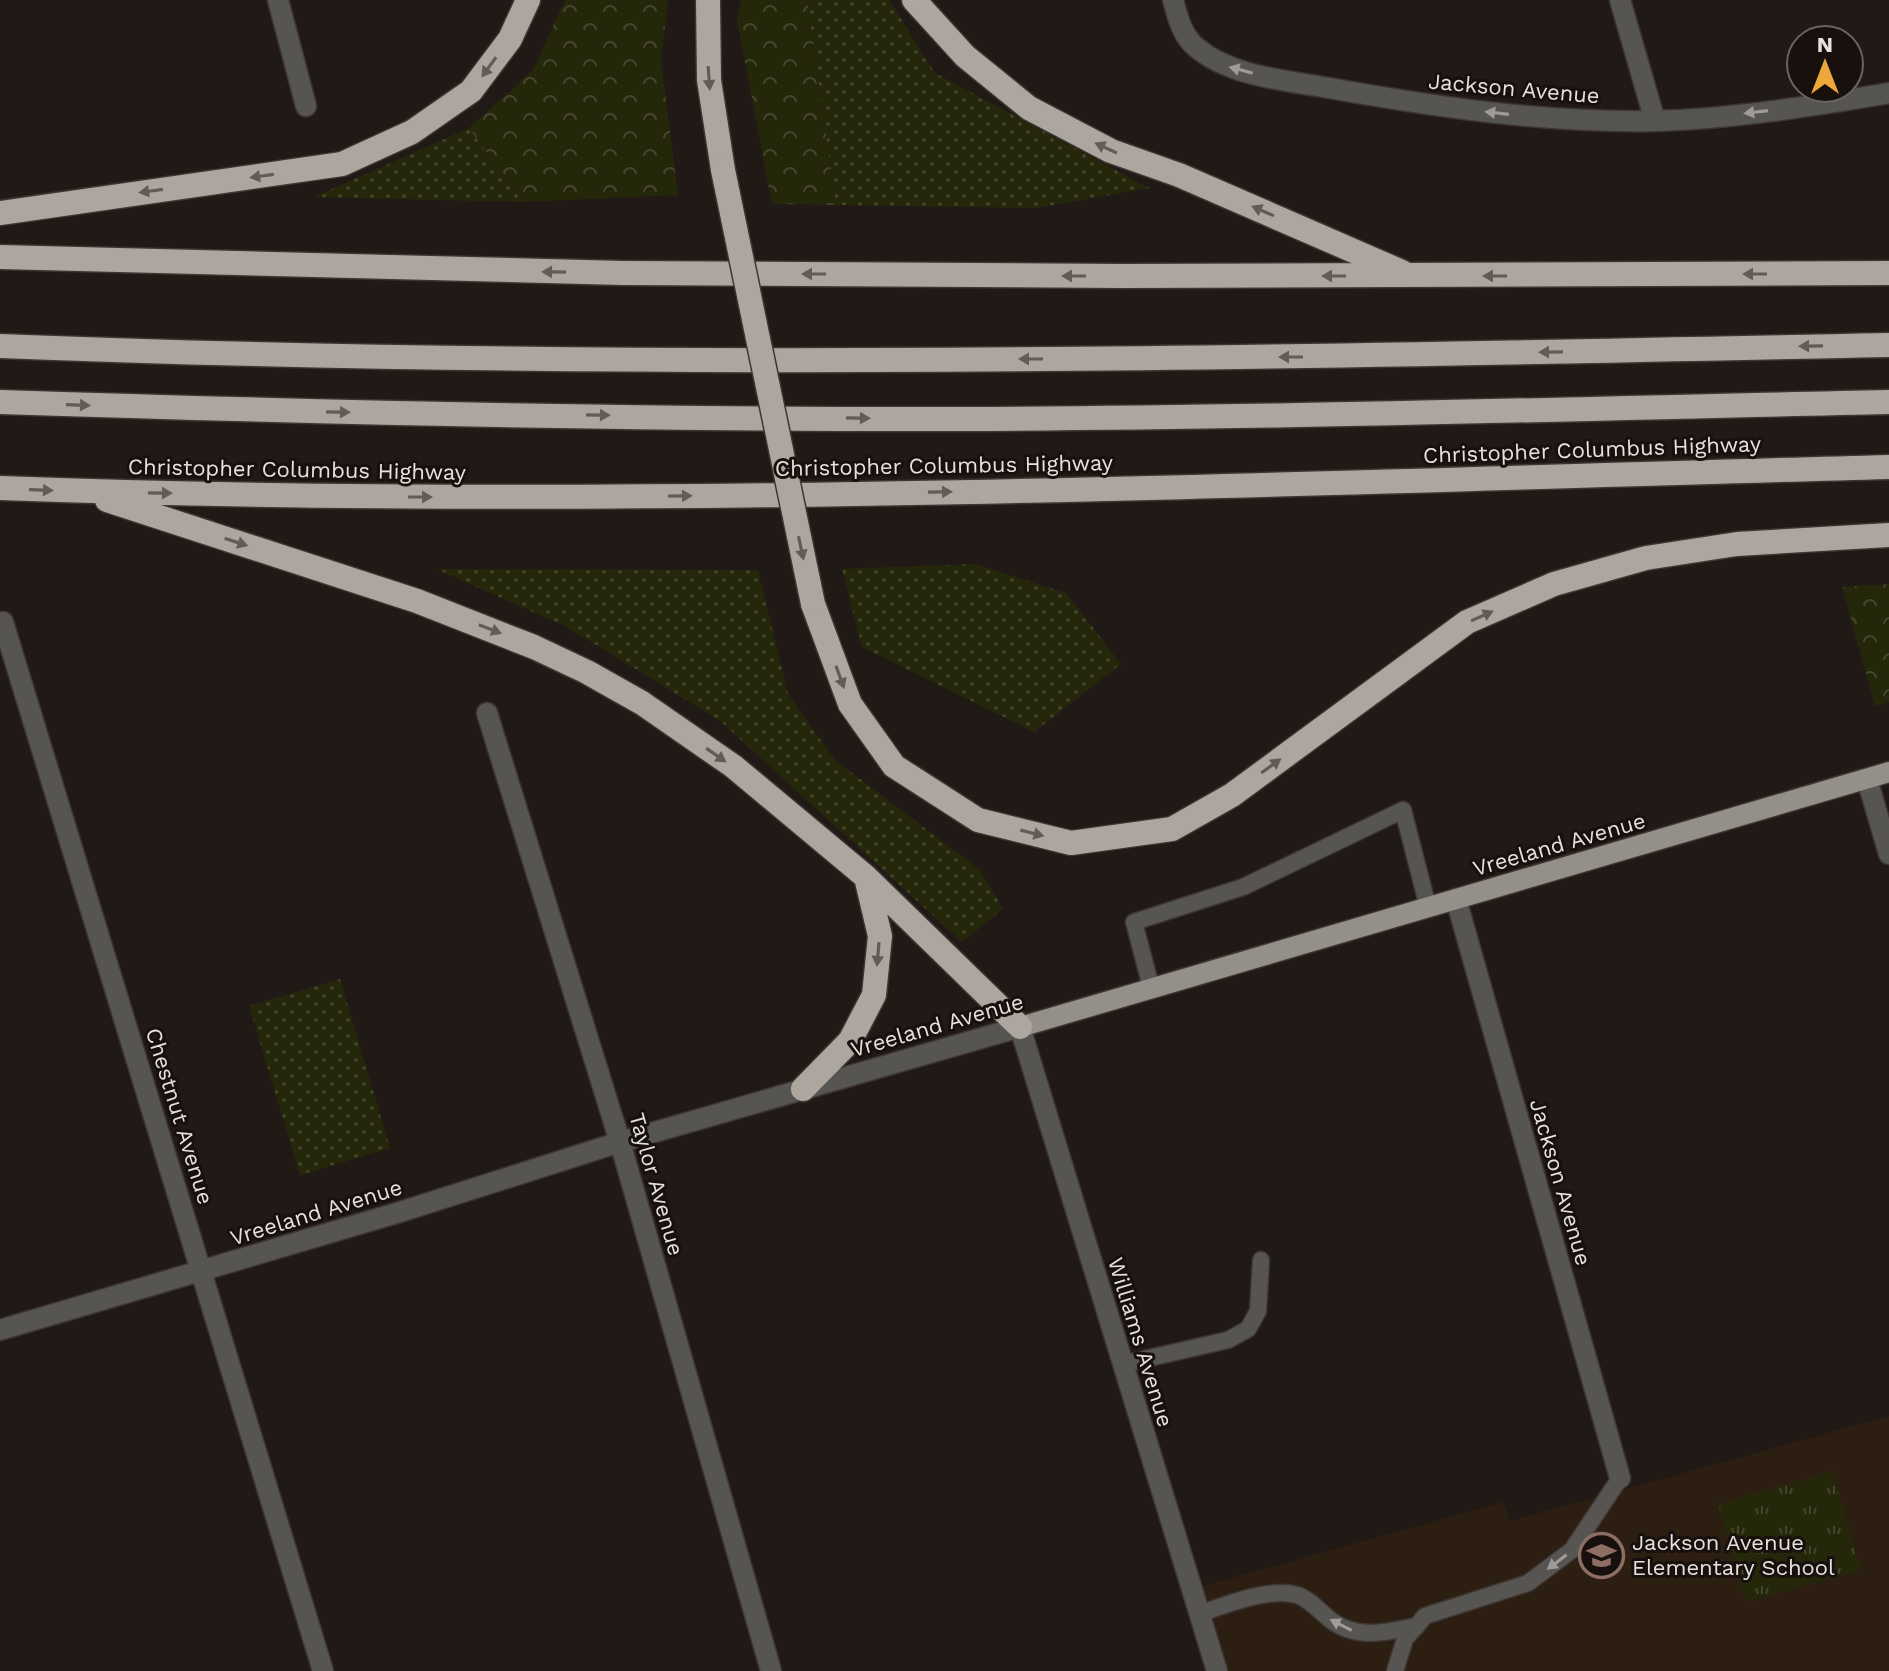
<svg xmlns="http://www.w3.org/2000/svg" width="1889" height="1671" font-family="'Work Sans',sans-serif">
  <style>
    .education { fill: #2c1f12 }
    .grass { fill: url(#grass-dots) }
    .forest { fill: url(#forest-crowns) }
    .park { fill: url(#park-tufts) }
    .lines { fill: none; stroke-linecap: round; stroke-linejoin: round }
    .lane-casing { stroke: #3c3532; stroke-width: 19 }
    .street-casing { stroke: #3c3532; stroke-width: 23 }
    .primary-casing { stroke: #3c3532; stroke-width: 23 }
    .highway-casing { stroke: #3c3532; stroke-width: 27 }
    .lane { stroke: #575552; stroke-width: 16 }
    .street { stroke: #575552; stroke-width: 20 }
    .primary { stroke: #948f89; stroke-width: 20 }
    .highway { stroke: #aca69e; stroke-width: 24 }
    .highway-bridge-casing { stroke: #3c3532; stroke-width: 27; stroke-linecap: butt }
    .highway-bridge { stroke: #aca69e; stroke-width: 24 }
    .oneway { fill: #625b56 }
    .oneway2 { fill: #9e9b98 }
    .labels { text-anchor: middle; stroke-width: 6; stroke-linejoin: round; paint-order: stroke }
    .street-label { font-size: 22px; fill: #e6e1df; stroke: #17100d }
    .poi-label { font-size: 22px; fill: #e6e1df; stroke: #17100d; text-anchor: start }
  </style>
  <defs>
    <pattern id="grass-dots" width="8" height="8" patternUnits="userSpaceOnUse" patternTransform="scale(2)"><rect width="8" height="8" fill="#25270b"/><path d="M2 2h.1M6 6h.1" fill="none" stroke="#45462e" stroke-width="1.8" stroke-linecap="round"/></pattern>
    <pattern id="forest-crowns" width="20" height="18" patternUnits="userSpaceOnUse" patternTransform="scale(2)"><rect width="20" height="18" fill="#25270b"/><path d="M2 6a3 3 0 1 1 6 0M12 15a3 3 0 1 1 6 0" fill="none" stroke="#45462e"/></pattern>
    <pattern id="park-tufts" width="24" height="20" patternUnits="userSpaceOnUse" patternTransform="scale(2)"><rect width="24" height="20" fill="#25270b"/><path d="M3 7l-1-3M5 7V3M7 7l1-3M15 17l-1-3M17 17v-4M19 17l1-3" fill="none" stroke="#45462e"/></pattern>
  </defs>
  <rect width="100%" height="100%" fill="#201916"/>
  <path class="education" d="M1889,1416V1671H1217L1192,1589L1503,1502L1510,1521Z"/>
  <path class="grass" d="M807,0H889L935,73L1149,188L1036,208L836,205Z
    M469,128L523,202L314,197Z
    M974,564L1066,593L1121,664L1034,732L862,647L842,569Z
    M436,569L758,570L788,694L835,760L980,870L1003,909L962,942L719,720L567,627Z
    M340,979L390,1148L300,1175L249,1006Z"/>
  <path class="forest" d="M565,0H668L661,60L678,195L523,202L469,128L533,70Z
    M741,0H807L836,205L772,204L737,20Z
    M1889,584V702L1875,706L1842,587Z"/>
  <path class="park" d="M1832,1471L1861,1570L1746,1602L1718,1504Z"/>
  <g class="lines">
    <defs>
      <path id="lane" d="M1151,987L1134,922L1243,887L1403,810L1428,907
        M1123,1364L1228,1340L1248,1329L1258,1311L1261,1260
        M1199,1614C1225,1605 1270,1587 1297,1595C1310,1599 1321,1613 1332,1621C1358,1640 1388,1632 1417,1626
        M1395,1671L1405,1639L1425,1616L1528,1583L1572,1550L1620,1478"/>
      <path id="street" d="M278,0L306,106
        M1173,0C1178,18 1182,36 1197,48C1232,77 1286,80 1329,88C1436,107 1545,123 1654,121C1732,119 1812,106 1889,93
        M1620,0L1655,121
        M3,622L323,1671
        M487,713L620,1142L771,1671
        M1867,779L1889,854
        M1456,899L1620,1478
        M0,1330L400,1212L620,1142L1020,1027L1217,1671"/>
      <path id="primary" d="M1020,1027L1889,772"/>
      <path id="highway" d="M708,0L709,80L723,170
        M914,0L965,56L1029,108L1111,151L1179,175L1402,272
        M0,213L342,164L412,132L471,91L510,39L528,0
        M0,257L623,273L1123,276L1889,273
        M0,346C629,371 1260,358 1889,345
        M0,402C304,412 608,419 911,419C1237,419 1563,409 1889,402
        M0,488C629,511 1260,484 1889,467
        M107,500L417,601L534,647L587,672L642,703L733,766L866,877L1020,1027
        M813,604L850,704L894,766L978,820L1071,843L1172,829L1232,795L1467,622L1554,584L1646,558L1737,544L1889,535
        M803,1089L850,1041L874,995L880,936L866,877"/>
    </defs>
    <use href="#lane" class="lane-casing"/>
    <use href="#street" class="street-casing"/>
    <use href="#primary" class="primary-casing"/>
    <use href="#highway" class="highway-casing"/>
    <use href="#lane" class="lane"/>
    <use href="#street" class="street"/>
    <use href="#primary" class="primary"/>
    <use href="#highway" class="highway"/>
    <defs>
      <path id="highway-bridge" d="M723,170L813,604"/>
    </defs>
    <use href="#highway-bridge" class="highway-bridge-casing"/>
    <use href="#highway-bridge" class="highway-bridge"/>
  </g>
  <defs><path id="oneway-solid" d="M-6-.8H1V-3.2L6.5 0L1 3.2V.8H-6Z" transform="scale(2)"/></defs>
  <g class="oneway">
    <use href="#oneway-solid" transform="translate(489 67) rotate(126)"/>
    <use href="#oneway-solid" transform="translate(709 78) rotate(86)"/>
    <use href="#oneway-solid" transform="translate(1106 148) rotate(-155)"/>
    <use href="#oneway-solid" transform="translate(262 176) rotate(172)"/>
    <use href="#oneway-solid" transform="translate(151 191) rotate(172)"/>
    <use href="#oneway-solid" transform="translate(1263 211) rotate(-156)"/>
    <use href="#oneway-solid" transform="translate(554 272) rotate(-179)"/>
    <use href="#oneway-solid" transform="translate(814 274) rotate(-180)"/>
    <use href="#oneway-solid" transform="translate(1755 274) rotate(180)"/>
    <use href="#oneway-solid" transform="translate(1074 276) rotate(-180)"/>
    <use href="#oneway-solid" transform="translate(1334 276) rotate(180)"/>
    <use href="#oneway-solid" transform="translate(1495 276) rotate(180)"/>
    <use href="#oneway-solid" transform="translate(1811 346) rotate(179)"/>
    <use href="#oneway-solid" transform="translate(1551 352) rotate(179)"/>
    <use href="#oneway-solid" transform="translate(1291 357) rotate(180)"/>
    <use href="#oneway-solid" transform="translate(1031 359) rotate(180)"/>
    <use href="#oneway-solid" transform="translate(78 405) rotate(2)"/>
    <use href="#oneway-solid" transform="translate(338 412) rotate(1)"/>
    <use href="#oneway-solid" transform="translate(598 415) rotate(1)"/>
    <use href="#oneway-solid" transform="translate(858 418) rotate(1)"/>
    <use href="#oneway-solid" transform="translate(41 490) rotate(2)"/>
    <use href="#oneway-solid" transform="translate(940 492) rotate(-1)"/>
    <use href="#oneway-solid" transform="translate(160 493) rotate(1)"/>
    <use href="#oneway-solid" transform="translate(680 496) rotate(-1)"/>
    <use href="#oneway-solid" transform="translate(420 497)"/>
    <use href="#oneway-solid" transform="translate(236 542) rotate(18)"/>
    <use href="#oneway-solid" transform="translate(801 548) rotate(78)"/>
    <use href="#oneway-solid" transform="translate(1482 616) rotate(-24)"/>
    <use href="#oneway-solid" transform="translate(490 629) rotate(21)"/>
    <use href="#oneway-solid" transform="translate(840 677) rotate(70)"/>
    <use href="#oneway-solid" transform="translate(716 755) rotate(35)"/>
    <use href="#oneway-solid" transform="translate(1271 766) rotate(-36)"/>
    <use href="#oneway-solid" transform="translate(1032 833) rotate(14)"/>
    <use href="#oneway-solid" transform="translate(878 954) rotate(95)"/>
  </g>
  <g class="oneway2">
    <use href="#oneway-solid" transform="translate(1241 70) rotate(-165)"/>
    <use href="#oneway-solid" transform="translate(1756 112) rotate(173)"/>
    <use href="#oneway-solid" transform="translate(1497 113) rotate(-173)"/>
    <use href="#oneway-solid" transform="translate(1557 1562) rotate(143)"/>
    <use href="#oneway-solid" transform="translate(1341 1625) rotate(-153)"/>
  </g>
  <defs>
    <symbol id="school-ring" viewBox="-11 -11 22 22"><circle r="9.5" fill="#17100d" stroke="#8d6e63" stroke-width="1.5"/><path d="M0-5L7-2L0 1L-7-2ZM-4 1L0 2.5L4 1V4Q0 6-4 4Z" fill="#8d6e63"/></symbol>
  </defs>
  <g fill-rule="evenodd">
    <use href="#school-ring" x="1576" y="1530" width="51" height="51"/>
  </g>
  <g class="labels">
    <g class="street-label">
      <text transform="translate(1514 88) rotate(5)" y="8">Jackson Avenue</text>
      <text transform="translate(1592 449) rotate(-2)" y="8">Christopher Columbus Highway</text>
      <text transform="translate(944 465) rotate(-1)" y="8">Christopher Columbus Highway</text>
      <text transform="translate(297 469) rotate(1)" y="8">Christopher Columbus Highway</text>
      <text transform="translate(1559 844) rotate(-16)" y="8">Vreeland Avenue</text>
      <text transform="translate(937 1025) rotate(-16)" y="8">Vreeland Avenue</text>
      <text transform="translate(180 1116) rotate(73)" y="8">Chestnut Avenue</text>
      <text transform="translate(1561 1182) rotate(74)" y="8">Jackson Avenue</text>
      <text transform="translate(657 1184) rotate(74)" y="8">Taylor Avenue</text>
      <text transform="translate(316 1212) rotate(-17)" y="8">Vreeland Avenue</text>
      <text transform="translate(1141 1342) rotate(73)" y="8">Williams Avenue</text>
    </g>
    <g class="poi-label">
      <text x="1632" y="1550">Jackson Avenue<tspan x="1632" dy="25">Elementary School</tspan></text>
    </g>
  </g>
  <g transform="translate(1825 64)"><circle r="38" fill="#17100d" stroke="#6a6461" stroke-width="2"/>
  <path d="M0-6L14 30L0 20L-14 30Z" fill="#eda83b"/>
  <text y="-12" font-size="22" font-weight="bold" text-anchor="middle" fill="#e6e1df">N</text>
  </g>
</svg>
